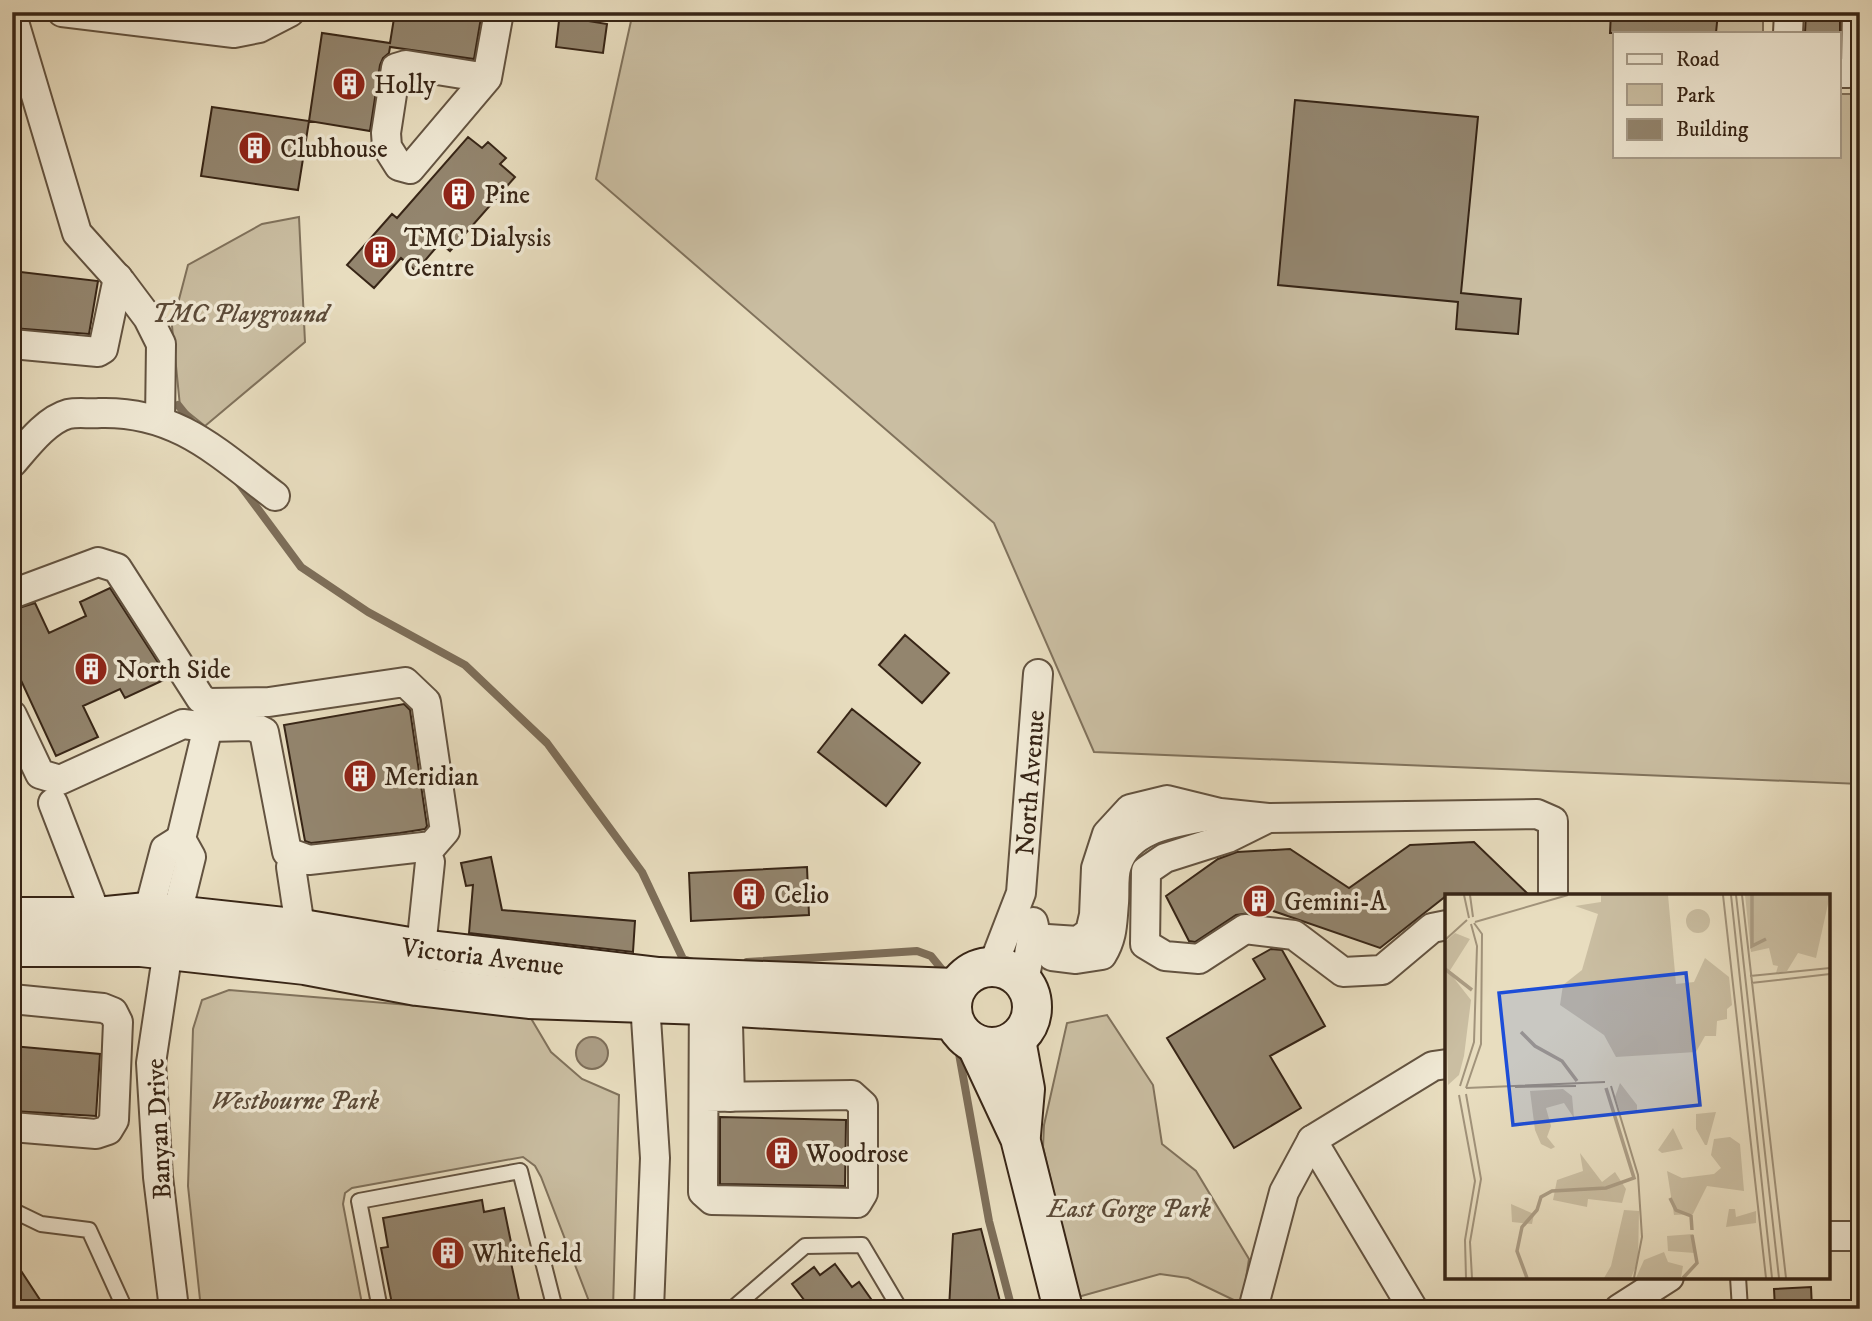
<svg xmlns="http://www.w3.org/2000/svg" width="1872" height="1321" font-family="'IM FELL DW Pica',serif">
  <style>
    .green { fill: #cabea2; stroke: #80725c; stroke-width: 2 }
    .water { fill: #ac9e86; stroke: #7d6e59; stroke-width: 2 }
    .lines { fill: none; stroke-linecap: round; stroke-linejoin: round }
    .stream { stroke: #7d6e59; stroke-width: 8 }
    .building { fill: #93856e; stroke: #372516; stroke-width: 2 }
    .lane-casing { stroke: #635340; stroke-width: 18 }
    .street-casing { stroke: #635340; stroke-width: 32 }
    .secondary-casing { stroke: #372516; stroke-width: 42 }
    .lane { stroke: #f0e9d5; stroke-width: 14 }
    .street { stroke: #f0e9d5; stroke-width: 28 }
    .secondary { stroke: #f0e9d5; stroke-width: 38 }
    .labels { text-anchor: middle; stroke-width: 7; stroke-linejoin: round; paint-order: stroke }
    .poi-label { font-size: 26px; fill: #372516; stroke: #f0e9d5; text-anchor: start }
    .park-label { font-size: 26px; font-style: italic; fill: #5c4b39; stroke: #f0e9d5 }
    .street-label { font-size: 26px; fill: #372516; stroke: #f0e9d5 }
    .inset-river { fill: none; stroke: #ac9e86; stroke-width: 3.5 }
    .inset-road { fill: none; stroke: #a1937b; stroke-width: 2 }
    .view { fill: #1d4ed8; fill-opacity: 0.15; stroke: #1d4ed8; stroke-width: 3.5 }
    .inset-edge { fill: none; stroke: #372516; stroke-width: 3.5 }
  </style>
  <rect width="100%" height="100%" fill="#e8ddbf"/>
  <filter id="stains"><feTurbulence type="fractalNoise" baseFrequency=".00286" numOctaves="4"/><feColorMatrix values="0 0 0 0 .2 0 0 0 0 .09 0 0 0 0 .02 0 0 0 .5 -.17"/></filter>
  <radialGradient id="worn" r=".72"><stop offset=".6" stop-color="#630" stop-opacity="0"/><stop offset="1" stop-color="#630" stop-opacity=".3"/></radialGradient>
  <path class="green" d="M633,12H1763V33H1615V156H1839V94H1860V784L1094,752L994,523L596,179Z
    M299,217L305,342L205,426L180,406L172,326L188,265L262,224Z
    M229,990L529,1015L551,1052L582,1079L619,1095L613,1309H592L541,1177L535,1166L523,1157L352,1188L345,1193L343,1204L363,1309H201L188,1186L193,1029L202,1000Z
    M1107,1015L1153,1085L1162,1144L1196,1171L1249,1259L1242,1304L1188,1278L1160,1274L1078,1297L1043,1147L1044,1125L1067,1023Z"/>
  <path class="water" d="M576 1053a16 16 0 1 1 32 0a16 16 0 1 1-32 0Z"/>
  <g class="lines">
    <path class="stream" d="M178,405L194,425
      M238,482L301,567L368,612L465,665L547,743L642,872L683,959L693,962
      M747,962L917,951L931,956L944,972
      M958,1048L989,1221L1012,1309"/>
  </g>
  <path class="building" d="M395,12H482L474,59L390,47L389,53L383,58L380,65L370,131L309,121L322,33L390,43Z
    M560,12H589L588,21L607,24L603,53L556,47Z
    M1611,12H1718L1716,33H1610Z
    M1806,12H1840V33H1805Z
    M1295,100L1478,117L1461,293L1521,299L1518,334L1456,329L1458,302L1278,285Z
    M212,107L309,121L298,190L201,176Z
    M468,137L482,148L488,142L506,158L500,164L515,177L450,251L440,243L416,271L401,258L374,288L347,265L392,214L397,218Z
    M12,271L98,281L89,334L12,328Z
    M110,588L168,678L125,698L120,689L83,706L98,737L56,756L12,661V610L35,603L49,633L86,616L80,602Z
    M905,635L949,673L922,703L879,665Z
    M404,704L410,710L427,826L425,829L400,833L311,843L305,841L284,725Z
    M852,709L920,763L886,806L818,752Z
    M1474,842L1530,896H1446L1380,948L1256,905L1257,907L1250,913L1236,915L1195,942L1189,941L1166,896L1218,859L1237,852L1290,849L1349,888L1410,845Z
    M491,857L502,910L635,921L633,952L469,933L473,885L466,886L461,863Z
    M807,867L809,915L691,921L689,873Z
    M1271,949L1282,950L1325,1026L1270,1056L1301,1108L1234,1148L1167,1038L1265,979L1253,959Z
    M12,1046L100,1054L96,1116L12,1111Z
    M720,1117L846,1120L845,1186L720,1184Z
    M482,1200L484,1212L504,1208L514,1257L510,1258L521,1309H393L381,1248L388,1247L383,1218Z
    M981,1229L1002,1309H949L953,1234Z
    M12,1257L46,1309H12Z
    M835,1264L852,1287L859,1282L878,1309H811L792,1284L814,1267L820,1275Z
    M1811,1287L1812,1309H1775L1774,1289Z"/>
  <g class="lines">
    <defs>
      <path id="lane" d="M12,1210L41,1224L89,1230L125,1309
        M1738,1277L1740,1309
        M380,1309L359,1201L520,1171L555,1309
        M732,1309L805,1246L862,1245L900,1309"/>
      <g id="street">
        <path d="M62,12L234,33L259,28L290,12"/>
        <path d="M12,15L77,233L121,282L148,318L161,344L160,421"/>
        <path d="M1788,33L1789,12"/>
        <path d="M1839,73H1849L1856,65L1857,12"/>
        <path d="M487,78L406,65L396,68L386,133L387,147L399,166L410,169L487,78L499,12"/>
        <path d="M12,344L98,352L103,349L118,278"/>
        <path d="M12,463C26,447 46,420 68,414C78,412 90,414 100,413C177,411 218,453 275,496"/>
        <path d="M12,594L98,562L117,568L201,699L209,703L269,702L405,682L426,702L445,831L432,846L309,860L287,852L264,732L252,726L208,727L183,724L60,780L40,774L12,715"/>
        <path d="M53,803L97,917"/>
        <path d="M1268,818L1228,838L1165,858L1146,871L1145,944L1165,956L1199,959L1245,929L1294,935L1343,972L1382,970L1432,928L1447,925"/>
        <path d="M291,867L303,947"/>
        <path d="M144,929L165,849L181,839"/>
        <path d="M1032,938L1078,941L1090,932L1094,915L1096,868L1107,834L1130,809L1167,800L1220,813L1268,818L1537,814L1553,821V896"/>
        <path d="M1052,956L1076,959L1102,955C1113,937 1112,924 1114,903C1115,891 1113,876 1117,865C1129,824 1183,822 1218,814"/>
        <path d="M419,967L430,862"/>
        <path id="s1" d="M992,968L1021,893L1038,674"/>
        <path d="M1024,983L1034,926L1033,922"/>
        <path d="M644,987L655,1158L649,1309"/>
        <path d="M704,988L703,1192L712,1200L857,1203L863,1193V1105L852,1095L705,1097"/>
        <path d="M727,988L730,1097"/>
        <path d="M12,999L103,1008L113,1012L118,1022L114,1120L108,1130L96,1134L12,1127"/>
        <path d="M1828,1236H1860"/>
        <path d="M174,1309L158,1177L151,1063L168,950L191,857L181,839L212,710"/>
        <path d="M1253,1309L1284,1192L1312,1140"/>
        <path d="M1413,1309L1312,1140L1433,1066L1447,1064"/>
        <path d="M1619,1309L1669,1277"/>
      </g>
      <g id="secondary">
        <path id="s2" d="M12,917H97L147,912L302,929L421,949L659,977L954,988"/>
        <path d="M12,947H141L305,965L417,986L529,999L704,1005L953,1020"/>
        <circle cx="992" cy="1007" r="40"/>
        <path d="M1016,1040L1025,1089L1021,1135"/>
        <path d="M976,1044L1020,1138L1063,1309"/>
      </g>
    </defs>
    <use href="#lane" class="lane-casing"/>
    <use href="#street" class="street-casing"/>
    <use href="#secondary" class="secondary-casing"/>
    <use href="#lane" class="lane"/>
    <use href="#street" class="street"/>
    <use href="#secondary" class="secondary"/>
  </g>
  <defs>
    <symbol id="building-disc" viewBox="-11 -11 22 22"><circle r="9.5" fill="#8f2418" stroke="#f0e9d5"/><path d="M-4-6H4V6H1V3H-1V6H-4ZM-2.5-4.3h1.7v1.8h-1.7ZM.8-4.3h1.7v1.8H.8ZM-2.5-1h1.7V.8h-1.7ZM.8-1h1.7V.8H.8Z" fill="#fff"/></symbol>
  </defs>
  <g fill-rule="evenodd">
    <use href="#building-disc" x="330" y="65" width="38" height="38"/>
    <use href="#building-disc" x="236" y="129" width="38" height="38"/>
    <use href="#building-disc" x="440" y="175" width="38" height="38"/>
    <use href="#building-disc" x="361" y="233" width="38" height="38"/>
    <use href="#building-disc" x="72" y="650" width="38" height="38"/>
    <use href="#building-disc" x="341" y="757" width="38" height="38"/>
    <use href="#building-disc" x="730" y="875" width="38" height="38"/>
    <use href="#building-disc" x="1240" y="882" width="38" height="38"/>
    <use href="#building-disc" x="763" y="1134" width="38" height="38"/>
    <use href="#building-disc" x="429" y="1234" width="38" height="38"/>
  </g>
  <g class="labels">
    <g class="poi-label">
      <text x="374" y="93">Holly</text>
      <text x="280" y="157">Clubhouse</text>
      <text x="484" y="203">Pine</text>
      <text x="404" y="246">TMC Dialysis<tspan x="404" dy="30">Centre</tspan></text>
      <text x="116" y="678">North Side</text>
      <text x="384" y="785">Meridian</text>
      <text x="774" y="903">Celio</text>
      <text x="1284" y="910">Gemini-A</text>
      <text x="806" y="1162">Woodrose</text>
      <text x="472" y="1262">Whitefield</text>
    </g>
    <g class="park-label">
      <text x="240" y="322">TMC Playground</text>
      <text x="295" y="1109">Westbourne Park</text>
      <text x="1129" y="1217">East Gorge Park</text>
    </g>
    <g class="street-label">
      <text dy="9" stroke="none"><textPath href="#s1" startOffset="191">North Avenue</textPath></text>
      <text dy="9" stroke="none"><textPath href="#s2" startOffset="474">Victoria Avenue</textPath></text>
      <text transform="translate(158 1129) rotate(-93)" y="9">Banyan Drive</text>
    </g>
  </g>
  <g transform="translate(1445 894)">
    <rect width="385" height="385" fill="#e8ddbf"/>
    <path d="M156,1H223L231,90L249,88L260,64L284,83L287,111L282,115V125L272,127L271,142H260L251,158L171,163L159,141L115,111L118,91L137,76L153,20L130,12L156,8ZM300,1H385L371,64L353,59L342,77L331,79L333,72L328,71L324,54L306,58ZM241 27a12 12 0 1 1 24 0a12 12 0 1 1-24 0ZM10,39L25,45L4,78L26,106L19,162L14,181L3,191L0,48ZM175,189L192,211V216L175,217L170,203ZM118,195L127,202L129,224L119,209L101,214L106,232L102,243L110,253L106,255L96,250L90,236L85,197ZM271,218L262,251H260L251,235V220ZM228,234L238,255L217,259L213,256ZM285,243L295,250L299,297L262,292L248,320L229,321L222,277L237,284L269,280L276,274L266,261L269,245ZM135,259L157,288L170,278L181,295L177,309L143,305L142,313L108,306L112,286L138,277ZM66,310L89,320L87,330L67,328ZM284,315H290L291,323L311,317V329L281,333ZM179,316L194,317L193,367L186,384H159L166,372ZM248,340L250,359L223,357L222,342ZM219,358L223,368L238,372L236,384H191L199,366Z" fill="#cabea2"/>
    <path class="inset-river" d="M307,1V52L321,45M0,75L27,96M76,138L90,152L117,167L132,187M225,304L231,316L246,322L247,336M82,384L72,357L77,333L92,316L96,303L107,297L161,294L189,284L161,194M238,384L252,369L247,341"/>
    <path class="inset-road" d="M19,1L24,24M25,1L28,23M278,1L321,384M286,1L327,384M291,1L334,384M297,1L341,384M30,28L123,1M0,46L22,26M305,82L385,74M306,89L385,80M15,192L29,148L32,52L26,30M166,192L193,281L197,343L189,384M70,193L131,192M21,194L160,188M21,194L36,150L37,40L29,29M21,200L36,285L25,348L27,384M14,201L30,287L20,346L21,384"/>
    <path class="view" d="M241,79L255,211L68,231L54,99Z"/>
    <rect width="385" height="385" class="inset-edge"/>
  </g>
  <rect width="1872" height="1321" fill="none" stroke="#e8ddbf" stroke-width="42"/>
  <rect x="14" y="14" width="1844" height="1293" fill="none" stroke="#372516" stroke-width="3.5"/>
  <rect x="21" y="21" width="1830" height="1279" fill="none" stroke="#372516" stroke-width="2"/>
  <rect x="1613" y="32" width="228" height="126" fill="#f0e9d5" stroke="#a69b89" stroke-width="2"/>
  <rect x="1627" y="54" width="35" height="10" fill="#f0e9d5" stroke="#a69b89" stroke-width="2"/>
  <text x="1676" y="66" font-size="21" fill="#372516">Road</text>
  <rect x="1627" y="84" width="35" height="21" fill="#cabea2" stroke="#a69b89" stroke-width="2"/>
  <text x="1676" y="102" font-size="21" fill="#372516">Park</text>
  <rect x="1627" y="119" width="35" height="21" fill="#93856e" stroke="#a69b89" stroke-width="2"/>
  <text x="1676" y="136" font-size="21" fill="#372516">Building</text>
  <rect width="100%" height="100%" filter="url(#stains)"/>
  <rect width="100%" height="100%" fill="url(#worn)"/>
</svg>
